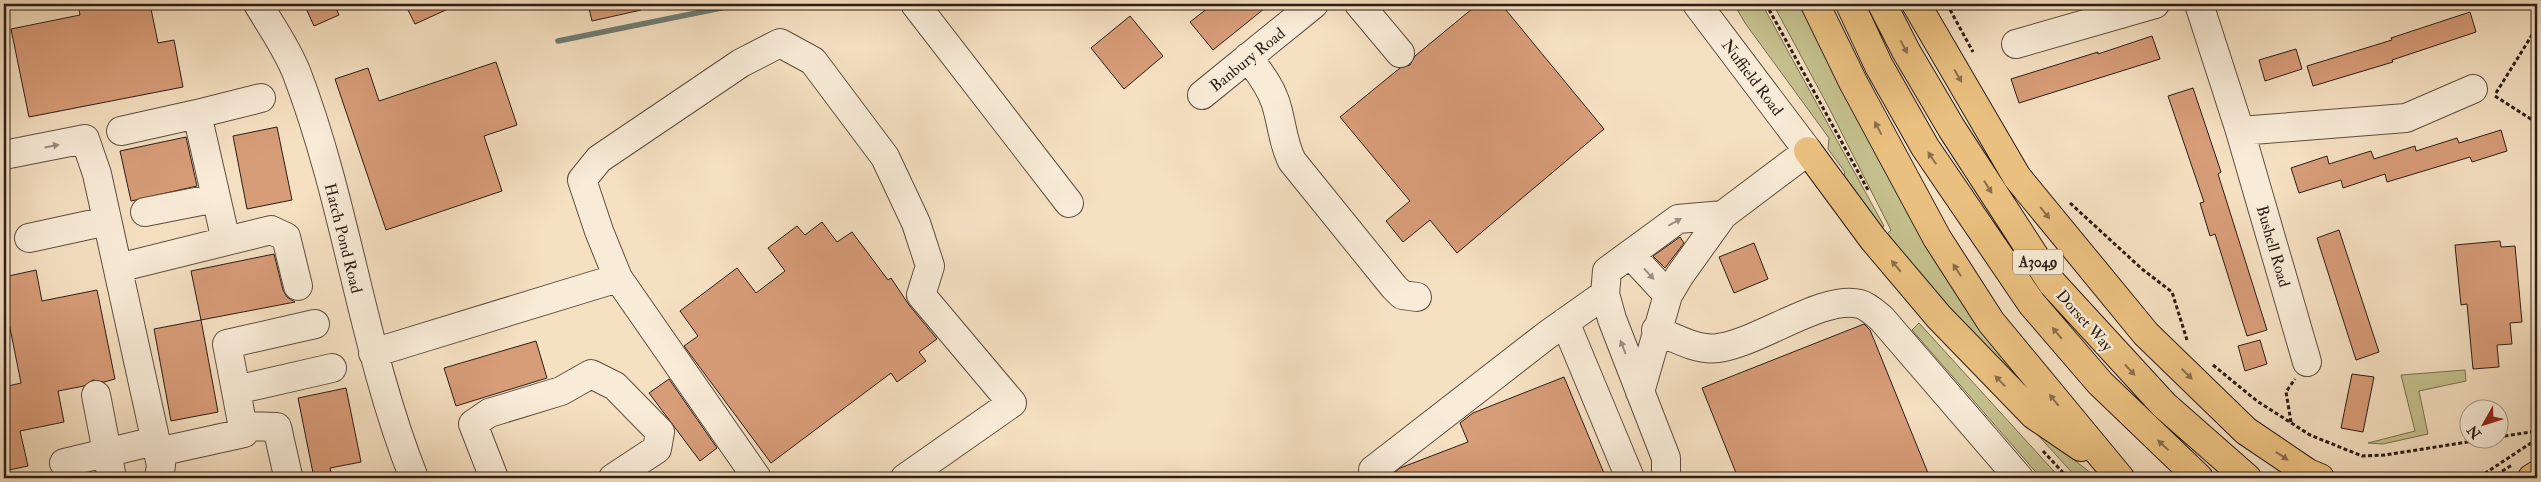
<svg xmlns="http://www.w3.org/2000/svg" width="2541" height="482" font-family="'IM FELL Double Pica',serif">
  <style>
    .green { fill: #c4c08d; stroke: #786e52 }
    .lines { fill: none; stroke-linecap: round; stroke-linejoin: round }
    .stream { stroke: #6f7d73; stroke-width: 5.5 }
    .building { fill: #d79c78; stroke: #2c1d16 }
    .minor-casing { stroke: #5e4e41; stroke-width: 30 }
    .highway-casing { stroke: #2c1d16; stroke-width: 30 }
    .path { stroke: #2c1d16; stroke-width: 3; stroke-dasharray: 4 2.5; stroke-linecap: butt }
    .minor { stroke: #f8ebd7; stroke-width: 28 }
    .highway { stroke: #eac080; stroke-width: 28 }
    .oneway { fill: #8b6e4b }
    .oneway2 { fill: #9c8e80 }
    .labels { text-anchor: middle; stroke-width: 5; stroke-linejoin: round; paint-order: stroke }
    .shield { fill: #f8ebd7; stroke: #695b50; stroke-width: 1 }
    .shield-label { font-size: 15px; font-weight: bold; fill: #2c1d16 }
    .street-label { font-size: 16px; fill: #2c1d16; stroke: #f8ebd7 }
  </style>
  <rect width="100%" height="100%" fill="#f5e0c1"/>
  <filter id="stains"><feTurbulence type="fractalNoise" baseFrequency=".004" numOctaves="4"/><feColorMatrix values="0 0 0 0 .2 0 0 0 0 .09 0 0 0 0 .02 0 0 0 .5 -.17"/></filter>
  <radialGradient id="worn" r=".72"><stop offset=".6" stop-color="#630" stop-opacity="0"/><stop offset="1" stop-color="#630" stop-opacity=".3"/></radialGradient>
  <path class="green" d="M1734,4H1762L1884,226L1880,228L1843,178L1845,172L1828,149L1829,138L1745,23Z
    M1773,4H1804L1971,312L2033,398L2026,396L1885,236L1891,230L1828,106Z
    M1919,323L2060,478H2041L1912,330Z
    M2465,370L2466,381L2419,391L2428,434L2383,444L2368,443L2415,431L2401,375Z
    M2025,421L2097,478H2077Z"/>
  <g class="lines">
    <path class="stream" d="M558,41L741,4"/>
  </g>
  <path class="building" d="M78,4H150L158,43L174,40L183,87L29,117L11,29L80,15Z
    M304,4H334L339,15L314,26Z
    M405,4H459L415,24Z
    M588,4H640L641,10L592,21Z
    M1213,4H1270L1213,50L1190,22Z
    M1478,4H1501L1604,129L1457,253L1430,220L1403,242L1386,221L1410,201L1340,117L1400,68L1410,65L1415,56Z
    M2470,12L2476,32L2392,60L2393,62L2313,86L2307,66L2392,40L2391,38Z
    M1130,16L1163,56L1124,89L1091,48Z
    M2152,36L2160,59L2019,103L2011,79L2098,52V54Z
    M2296,49L2302,69L2265,81L2259,60Z
    M496,62L517,125L484,136L502,191L386,230L335,79L368,68L379,101Z
    M2193,88L2221,172L2218,174L2267,330L2247,336L2215,234L2210,236L2200,203L2204,202L2168,96Z
    M277,127L292,200L247,209L233,136Z
    M2501,130L2507,151L2472,162L2470,157L2387,182L2385,174L2343,188L2341,180L2299,193L2291,168L2327,156L2329,164L2371,151L2374,159L2415,146L2416,151L2457,138L2459,143Z
    M186,137L197,186L131,201L120,151Z
    M822,222L837,242L852,232L888,280L891,278L909,305L937,339L919,352L926,361L897,382L891,373L771,463L684,346L698,336L680,311L737,268L756,293L785,271L768,248L797,226L805,235Z
    M2339,230L2379,352L2356,360L2317,238Z
    M1680,237L1684,243L1665,268L1653,256Z
    M2500,241L2501,247L2515,246L2522,322L2510,323L2512,344L2497,345L2499,367L2473,369L2467,304L2461,305L2455,245Z
    M1754,243L1768,279L1734,293L1719,257Z
    M274,254L283,290L287,297L295,302L201,320L191,271Z
    M36,270L42,301L97,290L115,379L104,382L93,380L84,386L58,391L64,422L20,431L28,466L4,471V387L21,383L7,313L4,314V277Z
    M201,320L218,412L171,421L154,329Z
    M1864,324L1870,330L1930,478H1738L1702,388Z
    M2260,340L2267,364L2245,371L2238,346Z
    M536,341L547,378L456,406L444,368Z
    M2352,374L2374,377L2363,432L2341,428Z
    M1564,377L1606,478H1388L1400,468L1468,442L1460,423L1473,413Z
    M669,379L717,448L700,461L649,393Z
    M346,388L361,462L330,468L332,478H314L298,398Z"/>
  <g class="lines">
    <defs>
      <path id="minor" d="M258,4C271,26 288,50 297,74C347,205 362,347 414,478
        M915,4L1069,203
        M1359,4L1400,53
        M2199,4L2240,131L2307,362
        M2016,44L2155,4
        M1248,57C1258,71 1269,84 1275,101C1282,121 1282,141 1292,161L1394,287L1402,295L1417,297
        M1202,95L1314,4
        M197,114L261,98
        M121,131L197,114L226,241
        M2240,131L2406,118L2473,89
        M4,155L85,139L97,174L161,465L159,478
        M145,212L216,198
        M29,238L107,221
        M1630,254L1668,295
        M118,268L271,230L286,237L298,286
        M618,278L599,231L582,180L599,159L741,63L780,43L813,61L885,157L916,223L930,266L921,295L1012,403L905,478
        M1565,322L1630,478
        M1656,330C1675,338 1698,351 1718,348C1759,343 1823,294 1860,304C1868,306 1876,314 1882,319L2019,478
        M373,353L618,278L757,478
        M236,390L332,368
        M1640,392L1668,295L1680,275L1723,215L1808,151L1697,4
        M96,395L112,478
        M243,426L277,427L288,476
        M158,452L244,433L227,344L315,324
        M64,463L155,441
        M1373,470L1547,335L1605,294
        M494,478L473,424L489,413L561,391L591,374L615,386L660,432L657,449L613,478
        M1666,478V458L1612,319L1605,294L1607,271L1678,219L1723,215"/>
      <path id="highway" d="M1815,4L1853,82L1937,238L1991,322L2120,478
        M1850,4L1879,66L1925,147L2032,304L2100,383L2199,478
        M1882,4L1906,51L1952,129L2052,283L2164,405L2247,478
        M1916,4L2017,177L2146,334L2246,431L2308,473L2320,478
        M1808,151L1873,239L1939,317L2034,415L2081,447
        M2532,478L2537,475"/>
    </defs>
    <use href="#minor" class="minor-casing"/>
    <use href="#highway" class="highway-casing"/>
    <path class="path" d="M1766,4L1868,190
      M1947,4L1973,52
      M2496,93L2537,27
      M2495,96L2537,123
      M2070,203L2142,269L2172,292L2187,340
      M2213,365L2257,401L2310,435L2362,456L2385,455L2480,440
      M2291,422L2286,392L2295,379
      M2498,437L2537,431
      M2043,451L2068,478
      M2488,478L2484,474L2537,439
      M2491,478L2512,465"/>
    <use href="#minor" class="minor"/>
    <use href="#highway" class="highway"/>
  </g>
  <defs><path id="oneway-solid" d="M-6-.8H1V-3.2L6.5 0L1 3.2V.8H-6Z" transform="scale(1.25)"/></defs>
  <g class="oneway">
    <use href="#oneway-solid" transform="translate(1904 47) rotate(62)"/>
    <use href="#oneway-solid" transform="translate(1958 76) rotate(60)"/>
    <use href="#oneway-solid" transform="translate(1878 128) rotate(-118)"/>
    <use href="#oneway-solid" transform="translate(1932 158) rotate(-124)"/>
    <use href="#oneway-solid" transform="translate(1988 187) rotate(58)"/>
    <use href="#oneway-solid" transform="translate(2045 213) rotate(51)"/>
    <use href="#oneway-solid" transform="translate(1896 266) rotate(-130)"/>
    <use href="#oneway-solid" transform="translate(1957 270) rotate(-123)"/>
    <use href="#oneway-solid" transform="translate(2057 333) rotate(-130)"/>
    <use href="#oneway-solid" transform="translate(2130 370) rotate(47)"/>
    <use href="#oneway-solid" transform="translate(2187 374) rotate(44)"/>
    <use href="#oneway-solid" transform="translate(2000 381) rotate(-134)"/>
    <use href="#oneway-solid" transform="translate(2054 400) rotate(-129)"/>
    <use href="#oneway-solid" transform="translate(2163 445) rotate(-137)"/>
    <use href="#oneway-solid" transform="translate(2282 456) rotate(34)"/>
  </g>
  <g class="oneway2">
    <use href="#oneway-solid" transform="translate(52 146) rotate(-11)"/>
    <use href="#oneway-solid" transform="translate(1675 222) rotate(-29)"/>
    <use href="#oneway-solid" transform="translate(1649 274) rotate(47)"/>
    <use href="#oneway-solid" transform="translate(1623 347) rotate(-111)"/>
  </g>
  <g class="labels">
    <rect class="shield" x="2013" y="249.5" width="50" height="25" rx="4"/>
    <g class="shield-label">
      <text x="2038" y="267">A3049</text>
    </g>
    <g class="street-label">
      <text transform="translate(1247 59) rotate(-39)" y="6">Banbury Road</text>
      <text transform="translate(1753 77) rotate(53)" y="6">Nuffield Road</text>
      <text transform="translate(344 238) rotate(76)" y="6">Hatch Pond Road</text>
      <text transform="translate(2274 246) rotate(74)" y="6">Bushell Road</text>
      <text transform="translate(2085 320) rotate(48)" y="6">Dorset Way</text>
    </g>
  </g>
  <rect width="2541" height="482" fill="none" stroke="#f5e0c1" stroke-width="20"/>
  <rect x="5" y="5" width="2531" height="472" fill="none" stroke="#2c1d16" stroke-width="2.5"/>
  <rect x="10" y="10" width="2521" height="462" fill="none" stroke="#2c1d16"/>
  <g transform="translate(2484 424) rotate(231)"><circle r="24" fill="#f8ebd7" stroke="#a6998a"/>
  <path d="M0-4L9 19L0 12L-9 19Z" fill="#8f2418"/>
  <text y="-8" font-size="14" font-weight="bold" text-anchor="middle" fill="#2c1d16">N</text>
  </g>
  <rect width="100%" height="100%" filter="url(#stains)"/>
  <rect width="100%" height="100%" fill="url(#worn)"/>
</svg>
